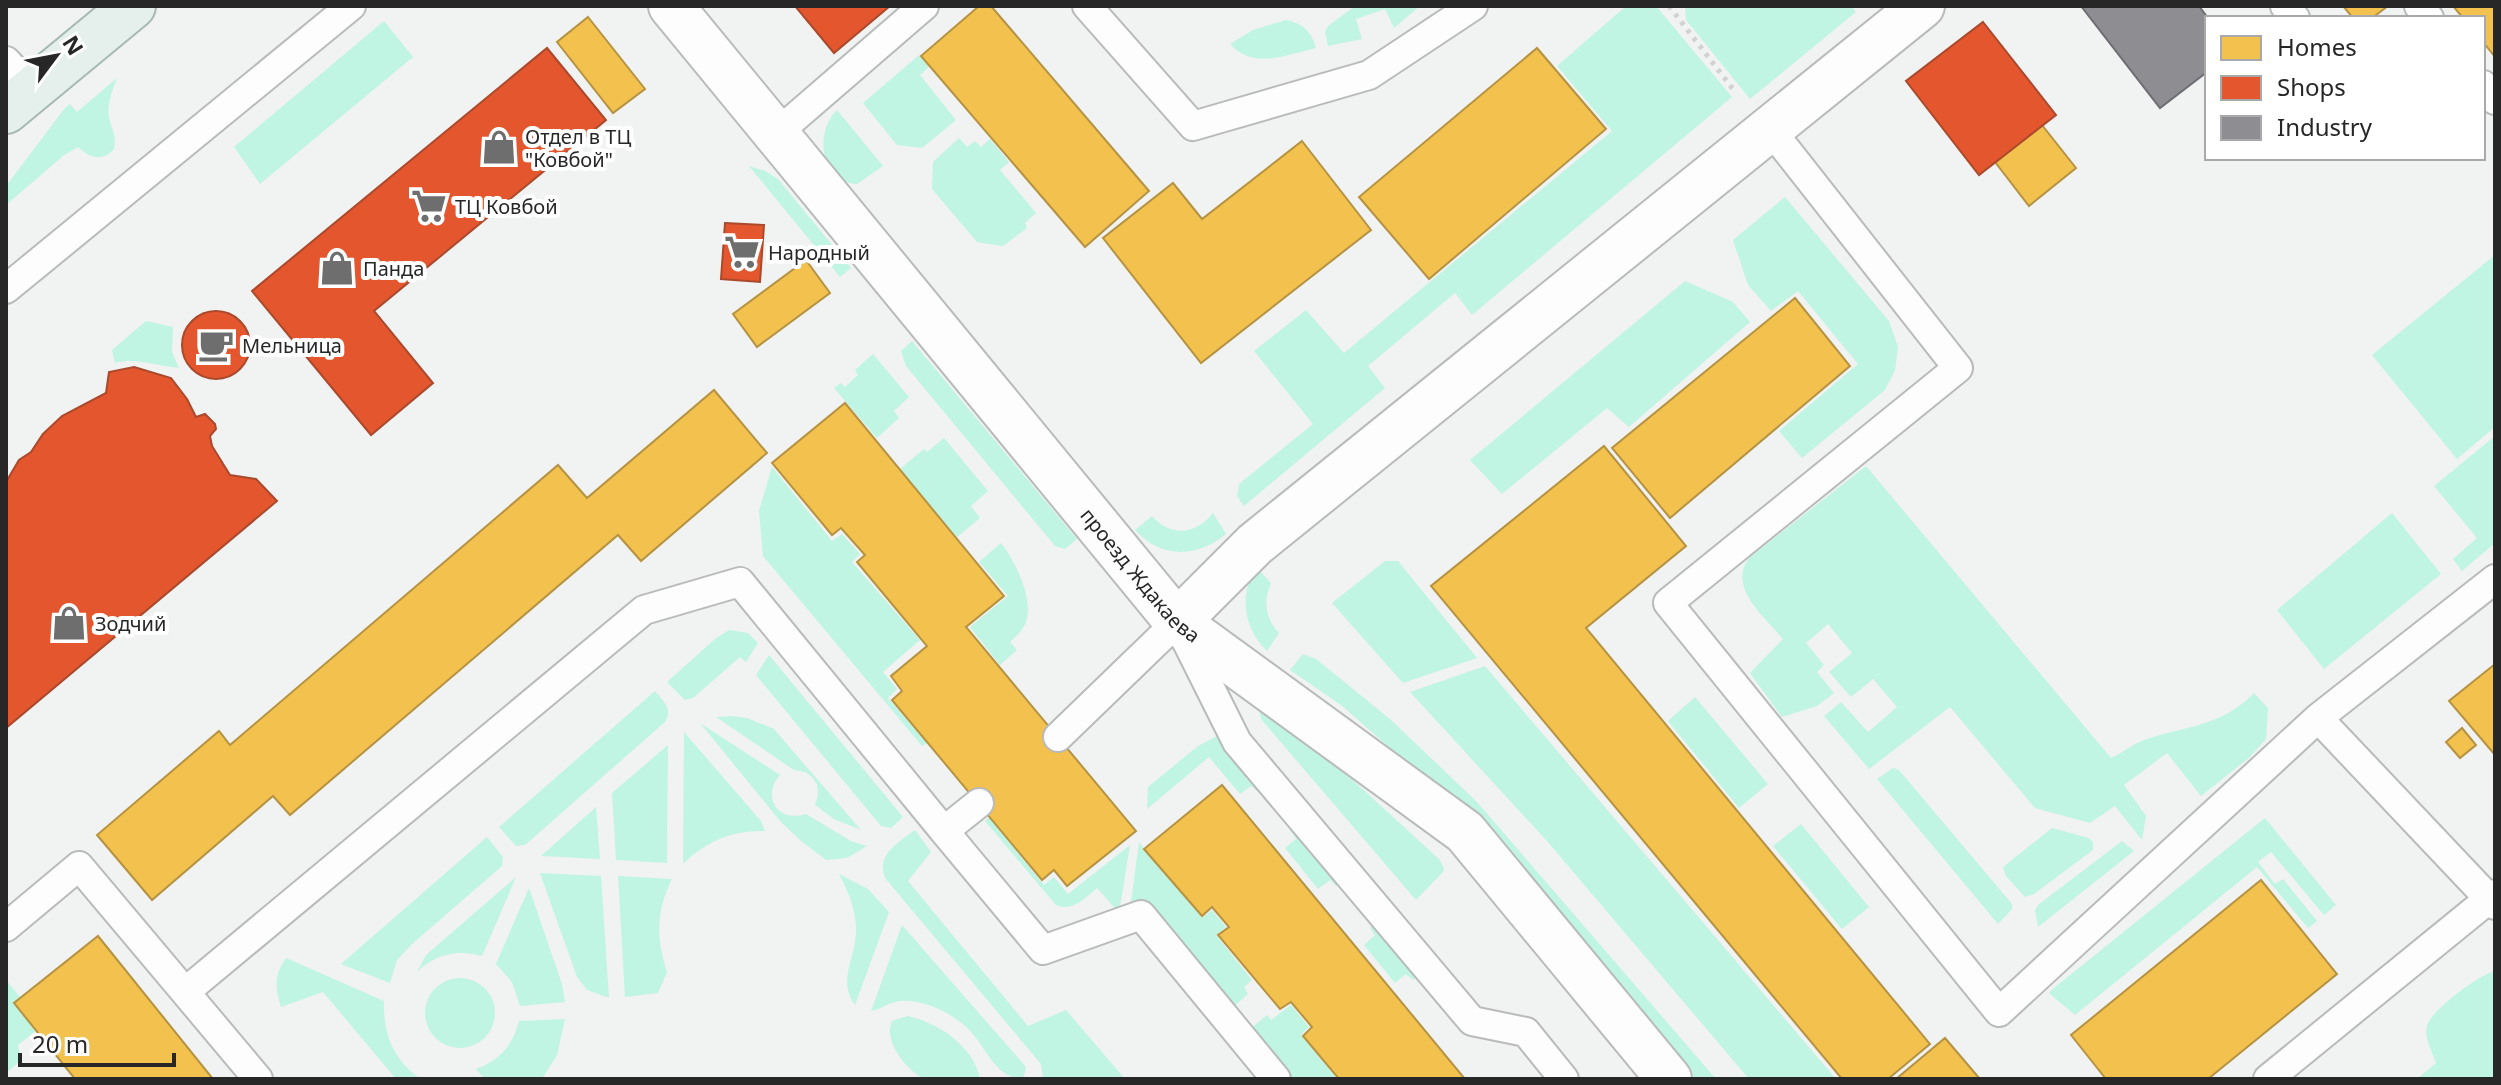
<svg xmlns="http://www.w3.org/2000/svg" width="2501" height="1085" viewBox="0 0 2501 1085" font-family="'Noto Sans',sans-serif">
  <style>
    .green { fill: #c0f4e3 }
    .homes { fill: #f2c14e; stroke: #b59342; stroke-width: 2 }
    .shops { fill: #e4572e; stroke: #ab492c; stroke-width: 2 }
    .industry { fill: #8d8d92; stroke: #6e6e72; stroke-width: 2 }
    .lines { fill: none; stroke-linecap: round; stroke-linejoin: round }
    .lane-casing { stroke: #b9baba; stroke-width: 32 }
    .street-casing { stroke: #b9baba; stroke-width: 48 }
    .primary-casing { stroke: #a6b9b3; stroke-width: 48 }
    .path { stroke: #d2d2d2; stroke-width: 5; stroke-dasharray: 4 6; stroke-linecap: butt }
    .lane { stroke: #fdfdfd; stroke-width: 28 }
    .street { stroke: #fdfdfd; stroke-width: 44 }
    .primary { stroke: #e5f0ed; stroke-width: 44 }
    .labels { text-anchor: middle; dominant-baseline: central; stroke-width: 8; stroke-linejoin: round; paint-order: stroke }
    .poi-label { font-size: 20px; fill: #262726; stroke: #fff; text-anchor: start }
    .street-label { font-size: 20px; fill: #262726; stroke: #fff }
  </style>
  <rect width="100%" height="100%" fill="#f1f2f2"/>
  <path class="green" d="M1355,6H1420L1394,28L1385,9L1356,19L1362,39L1328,46L1325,32L1328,26Z
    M1626,6H1656L1732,97L1472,315L1455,293L1368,366L1385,388L1244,506L1237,496L1239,484L1313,424L1254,351L1306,310L1344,353L1612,131L1557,66Z
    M1685,6H1851L1856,12L1750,99L1686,20Z
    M1286,20C1303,23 1312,32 1316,48C1285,55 1254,70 1230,44L1253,30Z
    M384,21L413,57L260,184L234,147Z
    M919,55L929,67L920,75L956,120L922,148L897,145L863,103Z
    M117,78C112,91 107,103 109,117C111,129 117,135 114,149C101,163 89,157 78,147L63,156L6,205V186L65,108L70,104L77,112Z
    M837,110L883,166L857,184C820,182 814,132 837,110Z
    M959,138L967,147L975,141L981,147L990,139L1009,162L1000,170L1036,213L1025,223L1027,228L1003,246L977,242L932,189L933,162Z
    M749,166L765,171L778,179L851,268L840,277Z
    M1785,197L1889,321L1898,347L1895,370L1885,390L1802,458L1779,431L1858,364L1798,291L1771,311L1748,285L1733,240Z
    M2495,255V427L2457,459L2372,355Z
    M1685,281L1733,302L1750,322L1629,427L1607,408L1502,494L1470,460Z
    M146,321L173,327L172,352L179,368C158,366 135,357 115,363L112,350Z
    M912,341L1077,539L1065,549L1055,546L906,366L901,351Z
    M873,354L909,397L894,411L899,418L877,438L834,388L841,383L845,387L858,375L855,370Z
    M2495,436V543L2462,571L2453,559L2477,538L2434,486Z
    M944,438L988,491L971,506L980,518L957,537L900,469L924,449L927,452Z
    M1866,466L2111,758C2122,753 2133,744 2144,740C2187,725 2219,728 2254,693L2268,708L2266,739L2250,757L2201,796L2167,753L2124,785L2146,816L2142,840L2115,806L2090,823L2035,808L1950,707L1869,769L1824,716L1841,702L1868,732L1897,707L1873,679L1851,697L1829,672L1852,653L1828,624L1806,643L1824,665L1817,672L1834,693L1817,706L1782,717L1750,673L1783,639C1765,617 1727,588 1749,558Z
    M772,467L832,541L842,534L860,554L852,562L920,640L883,672L897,689L888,698L927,743L922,746L763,556L759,511Z
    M1213,513L1226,534C1197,558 1161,559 1135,530L1152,516C1170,537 1196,535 1213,513Z
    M2392,513L2441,574L2324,669L2277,610Z
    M1001,543C1015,560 1038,606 1023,628C1020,633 1014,638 1010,642L1017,650L1000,665L970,627L1008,596L979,562Z
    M1385,561H1398L1477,658L1403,683L1332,603Z
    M1256,567L1271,583C1263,601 1265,618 1279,633L1267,651C1243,627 1239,596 1256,567Z
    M729,630L748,633L758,643L746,662L740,657L693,698L685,700L667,682L715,639Z
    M1303,654L1316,659L1390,719L1477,802L1716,1079H1689L1415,770L1341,705L1290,670Z
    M769,655L903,817L891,828L881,826L756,675Z
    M1485,666L1836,1079H1749L1547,841L1410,692Z
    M655,691C664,702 673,709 665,722L525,845L516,846L499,827Z
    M1695,697L1768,784L1739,808L1668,721Z
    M1259,709L1334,763L1439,859L1444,868L1443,872L1416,900L1261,719Z
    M731,716L747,718L774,729L861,830L834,819L815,805L818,795L817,784L812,777L805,772L794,770L716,717Z
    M700,723L780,775C761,797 778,823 806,814L851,841L867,846L847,858L826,860L800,840L781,822Z
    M684,732L761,821L765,831C733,830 706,841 683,864Z
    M1219,735L1279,773L1257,791L1251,786L1240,794L1209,757L1147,809L1148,787L1198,746Z
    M668,745L667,863L616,860L612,793Z
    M1893,768L1899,770L2012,904V909L1998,924L1877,779Z
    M596,807L600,859L541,856Z
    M1313,814L1357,869L1336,886L1330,880L1318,889L1285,848L1296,839L1290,830Z
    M989,817L1044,885L1054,877L1068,894L1130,845L1119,913L1097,888C1085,898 1073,912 1056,905L985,821Z
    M2265,818L2336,905L2324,915L2271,852L2258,862L2275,884L2283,879L2317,921L2308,928L2257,867L2075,1015L2050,994L2049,992Z
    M1801,824L1869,907L1842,929L1773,846Z
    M2052,828L2089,838L2093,842V850L2034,894L2025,897L2006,876L2003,867Z
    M915,830L931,852L908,881L1028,1026L1066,1010L1125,1079H1043L1041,1064L885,878C876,854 898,843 915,830Z
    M487,837L503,857L502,866L411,945L397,960L390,983L341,964Z
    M2122,841L2134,851L2038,927L2035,910L2038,905Z
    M1139,842L1202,918L1212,910L1226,927L1216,935L1252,980L1244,987L1248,994L1222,1017H1205L1128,924Z
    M540,873L601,876L609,998L587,990L577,977Z
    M839,874L868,889L889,912L855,1005C838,982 854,959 856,934C857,912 849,893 839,874Z
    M618,876L672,879C656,911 656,939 667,972L658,993L625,997Z
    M516,877L482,956C457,949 435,954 417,972L426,955Z
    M529,888L562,984L565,1002L520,1006L512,982L496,964Z
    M1392,909L1436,962L1413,980L1406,974L1395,983L1364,945L1375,935L1370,928Z
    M902,925L1026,1067L1024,1076L1020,1079C997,1075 989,1055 976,1038C961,1017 927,999 900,1001C889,1002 882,1009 871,1011Z
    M286,958L384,1001C383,1034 393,1060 421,1079H396L323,992L281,1007C275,988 274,975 286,958Z
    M2495,971V1079H2417L2436,1063C2432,1051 2424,1039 2427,1026C2430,1011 2480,974 2495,971Z
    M425 1013a35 35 0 1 1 70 0a35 35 0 1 1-70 0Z
    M6,980L43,1025L18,1045L21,1060L6,1073Z
    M1291,1005L1309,1027L1301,1035L1337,1079H1257L1236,1053L1237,1040L1267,1015L1271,1020Z
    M908,1016C938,1023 974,1046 980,1079C967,1079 933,1083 923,1078C905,1069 883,1040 892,1021Z
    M565,1019L557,1055L542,1079H485L476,1069C500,1060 513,1045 519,1021Z"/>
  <path class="homes" d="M979,6H991L1149,191L1085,247L921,56Z
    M2343,6H2388L2372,18H2353Z
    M2453,6H2495V57L2483,42V18H2463Z
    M588,17L645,89L613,113L557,42Z
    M1537,48L1606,129L1429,279L1359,197Z
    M2042,125L2076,168L2029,206L1995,162Z
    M1302,141L1371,230L1201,363L1103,238L1173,183L1202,219Z
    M806,260L830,293L757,347L733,314Z
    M1795,298L1850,366L1670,518L1612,448Z
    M714,390L767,453L641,561L618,535L290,815L273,796L152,900L97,835L219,731L230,745L558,465L587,498Z
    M845,403L1004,596L966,627L1136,831L1067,886L1054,870L1042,880L892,700L902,691L891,676L927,646L857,562L865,555L841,528L832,535L772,463Z
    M1604,446L1686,546L1586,628L1930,1044L1888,1079H1842L1431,586Z
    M2495,664V755L2449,701Z
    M2462,728L2476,745L2460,758L2446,742Z
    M1222,785L1465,1079H1339L1303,1036L1312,1027L1291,1002L1280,1009L1218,935L1229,927L1212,907L1202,916L1144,849Z
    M2261,880L2337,974L2208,1079H2106L2071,1035Z
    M98,936L213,1079H75L14,1003Z
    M1945,1038L1980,1079H1896Z"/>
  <path class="shops" d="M795,6H890L834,53Z
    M1983,22L2056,115L1979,175L1906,81Z
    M547,48L606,120L374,311L433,383L371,435L252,291Z
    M725,223L764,225L760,282L721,279Z
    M182 345a34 34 0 1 1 68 0a34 34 0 1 1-68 0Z
    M134,367L171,378L187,399L196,417L205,414L215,424L216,429L210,436L212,446L230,475L256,479L277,501L6,728V482L19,460L31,452L43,434L62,416L106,393L109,372Z"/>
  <path class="industry" d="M2081,6H2199L2208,18L2207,72L2160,108Z"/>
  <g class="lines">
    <g class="lane-casing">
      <path id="lane" d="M1087,6L1193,126L1369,75L1473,6
        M2285,6L2295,18
        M2419,6L2429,18
        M6,61L32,89
        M2483,85L2495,100
        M1770,129L1958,368L1668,603L1999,1012L2318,718L2495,905
        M777,133L924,6
        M6,289L351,6
        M2318,718L2495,579
        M1058,737L1177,622L1237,742L1472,1021L1526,1032L1564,1079
        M944,831L1043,950L1141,915L1276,1079
        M6,927L79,866L185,992L644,610L740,582L944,831L979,803
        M185,992L258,1079
        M2268,1079L2495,894"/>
    </g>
    <g class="street-casing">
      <g id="street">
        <path id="s1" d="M671,6L1177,622L1465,832L1669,1079"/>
        <path d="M1177,622L1255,544L1922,6"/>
      </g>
    </g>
    <g class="primary-casing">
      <path id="primary" d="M6,111L133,6"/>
    </g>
    <path class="path" d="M1669,6L1736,93"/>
    <use href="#lane" class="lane"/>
    <use href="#street" class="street"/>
    <use href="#primary" class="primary"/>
  </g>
  <defs>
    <g id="shop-bare" transform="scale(2.76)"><path d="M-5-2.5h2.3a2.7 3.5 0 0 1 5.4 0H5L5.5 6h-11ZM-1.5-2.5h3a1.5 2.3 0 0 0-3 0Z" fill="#6d6e6d" stroke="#fff" stroke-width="2.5" paint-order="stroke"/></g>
    <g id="supermarket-bare" transform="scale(2.76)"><path d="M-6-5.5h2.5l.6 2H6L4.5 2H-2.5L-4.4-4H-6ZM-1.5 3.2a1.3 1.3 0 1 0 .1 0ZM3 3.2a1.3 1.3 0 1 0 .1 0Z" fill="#6d6e6d" stroke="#fff" stroke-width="2.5" paint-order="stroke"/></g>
    <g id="cafe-bare" transform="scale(2.76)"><path d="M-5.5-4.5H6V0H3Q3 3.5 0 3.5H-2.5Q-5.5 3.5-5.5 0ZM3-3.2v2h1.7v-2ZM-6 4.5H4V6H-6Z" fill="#6d6e6d" stroke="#fff" stroke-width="2.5" paint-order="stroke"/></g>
  </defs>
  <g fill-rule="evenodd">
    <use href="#shop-bare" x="499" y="147"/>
    <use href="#supermarket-bare" x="429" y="206"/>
    <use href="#supermarket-bare" x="742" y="252"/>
    <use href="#shop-bare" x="337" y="268"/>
    <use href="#cafe-bare" x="216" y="345"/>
    <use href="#shop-bare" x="69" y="623"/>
  </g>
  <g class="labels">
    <g class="poi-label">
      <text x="525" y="136">Отдел в ТЦ<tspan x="525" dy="23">"Ковбой"</tspan></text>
      <text x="455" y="206">ТЦ Ковбой</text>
      <text x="768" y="252">Народный</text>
      <text x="363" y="268">Панда</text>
      <text x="242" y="345">Мельница</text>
      <text x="95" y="623">Зодчий</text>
    </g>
    <g class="street-label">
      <text stroke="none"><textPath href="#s1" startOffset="738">проезд Ждакаева</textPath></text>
    </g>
  </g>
  <rect width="2501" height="1085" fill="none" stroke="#262726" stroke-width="16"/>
  <rect x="2205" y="16" width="280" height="144" fill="#ffffff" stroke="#a8a9a8" stroke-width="2"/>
  <rect x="2221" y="36" width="40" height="24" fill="#f2c14e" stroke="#a8a9a8" stroke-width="2"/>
  <text x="2277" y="56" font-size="24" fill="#262726">Homes</text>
  <rect x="2221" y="76" width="40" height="24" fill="#e4572e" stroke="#a8a9a8" stroke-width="2"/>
  <text x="2277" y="96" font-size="24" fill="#262726">Shops</text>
  <rect x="2221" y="116" width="40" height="24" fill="#8d8d92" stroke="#a8a9a8" stroke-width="2"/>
  <text x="2277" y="136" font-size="24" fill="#262726">Industry</text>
  <g transform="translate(56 56) rotate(58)" stroke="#ffffff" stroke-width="6" paint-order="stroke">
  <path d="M0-6L14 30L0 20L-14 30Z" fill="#262726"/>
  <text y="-12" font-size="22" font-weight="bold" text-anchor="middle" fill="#262726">N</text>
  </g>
  <path d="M20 1053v12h154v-12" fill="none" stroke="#262726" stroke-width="4"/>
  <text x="32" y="1053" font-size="24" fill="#262726" stroke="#ffffff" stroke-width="6" paint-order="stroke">20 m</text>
</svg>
